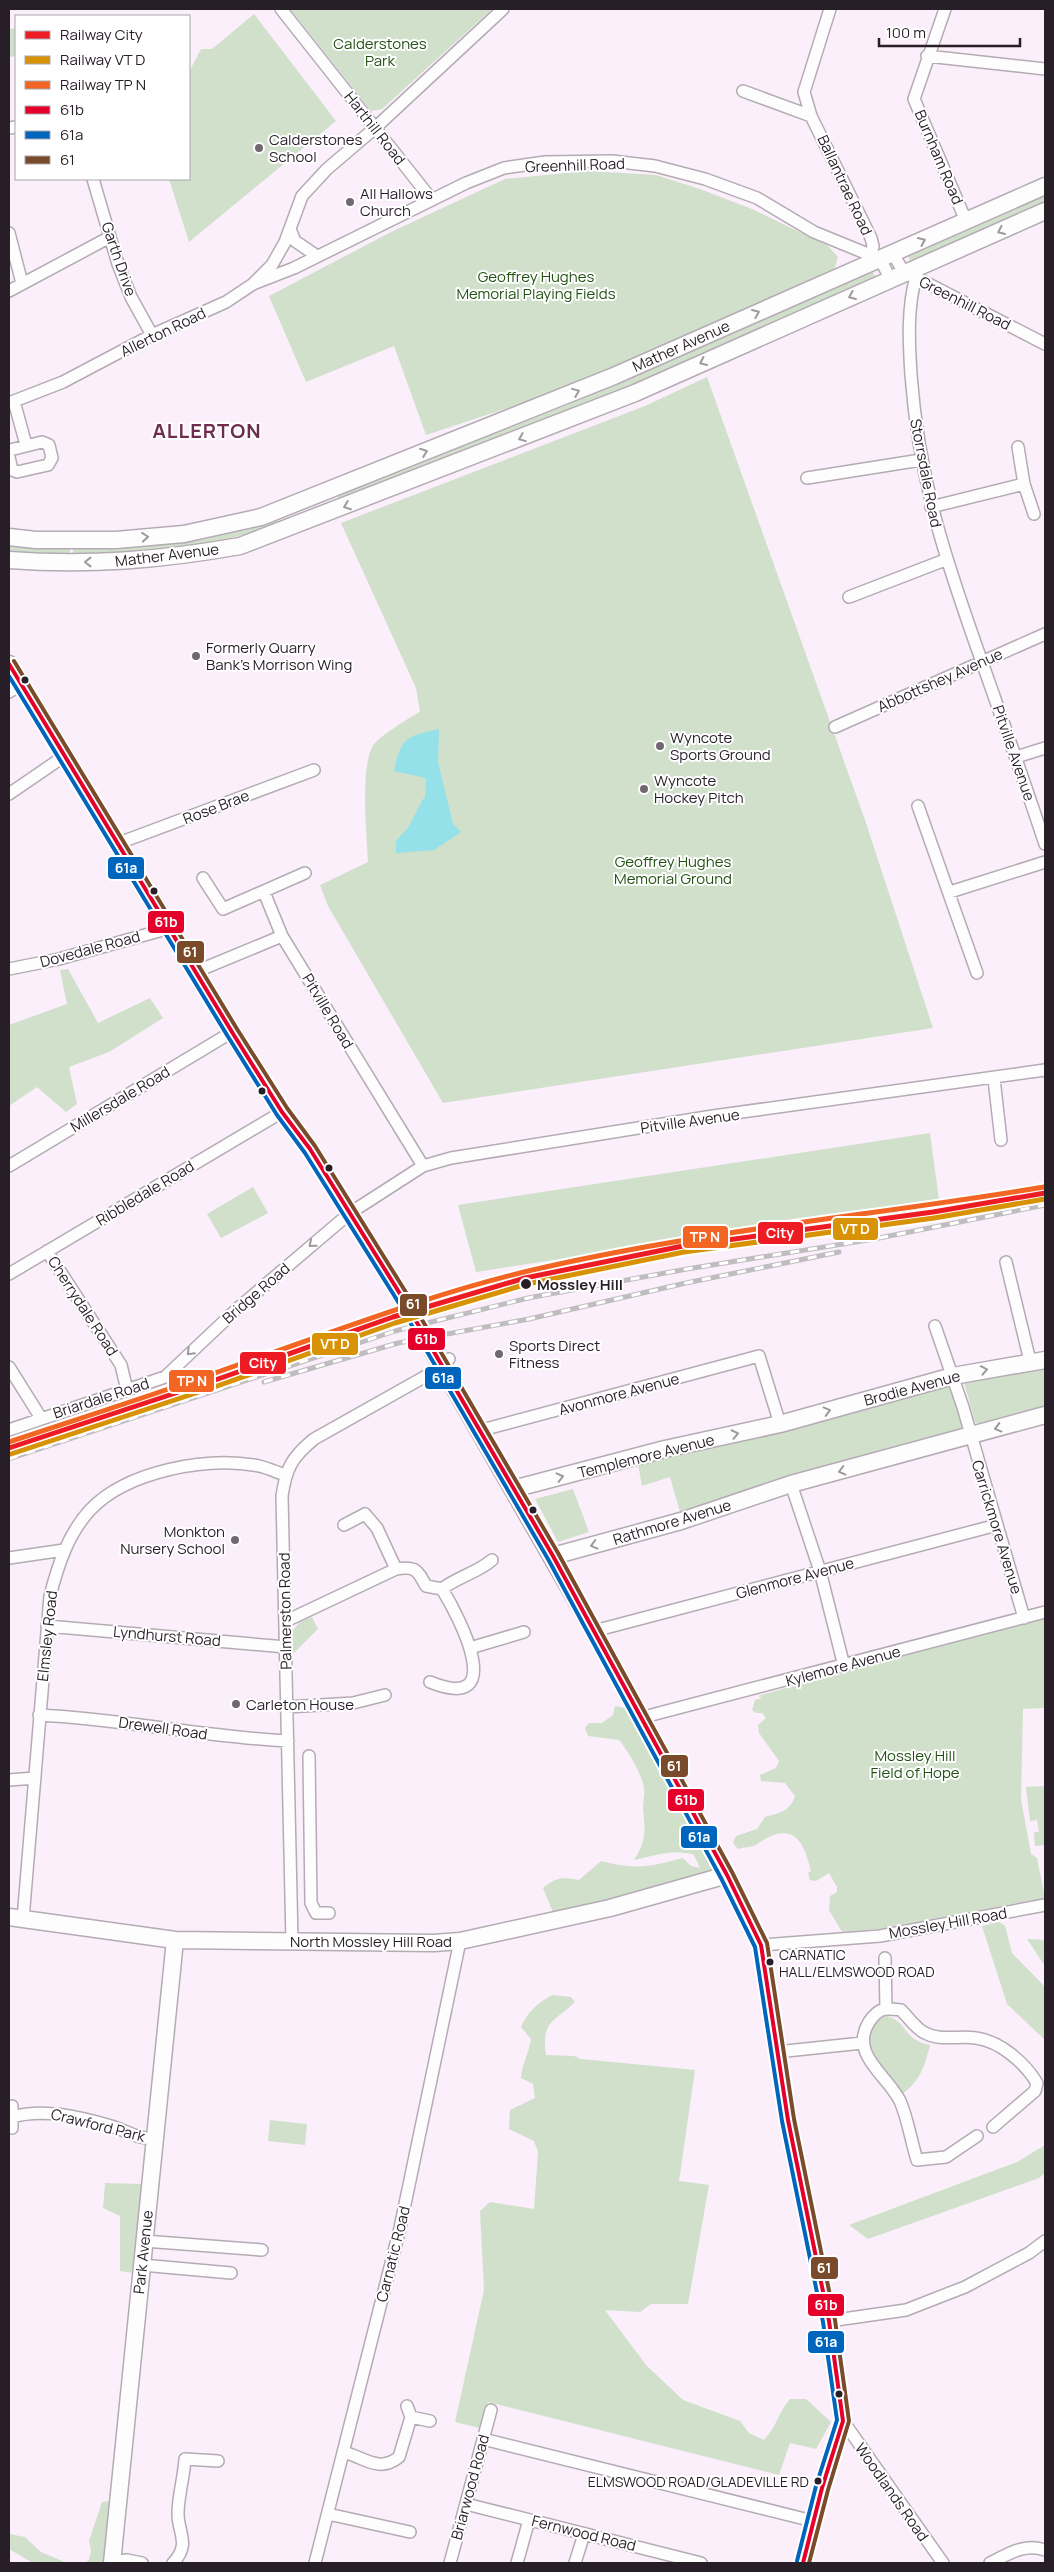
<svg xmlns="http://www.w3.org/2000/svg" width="1054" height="2572" viewBox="0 0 1054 2572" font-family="Manrope,sans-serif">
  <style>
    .green { fill: #d0e0cb }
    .water { fill: #95e1ea }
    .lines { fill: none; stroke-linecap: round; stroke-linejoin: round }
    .street-casing { stroke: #b4abb4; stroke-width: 14 }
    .secondary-casing { stroke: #b4abb4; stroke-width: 19 }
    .street { stroke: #fefdfe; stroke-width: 11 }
    .secondary { stroke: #fefdfe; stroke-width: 16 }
    .rail-casing { stroke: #c0bdc0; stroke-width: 5 }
    .rail { stroke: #fff; stroke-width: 3; stroke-dasharray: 9; stroke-linecap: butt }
    .secondary-bridge-casing { stroke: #b4abb4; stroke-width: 19; stroke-linecap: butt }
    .secondary-bridge { stroke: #fefdfe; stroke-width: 16 }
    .bus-1-casing { stroke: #fff; stroke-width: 8 }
    .bus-2-casing { stroke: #fff; stroke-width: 8 }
    .bus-3-casing { stroke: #fff; stroke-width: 8 }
    .bus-1 { stroke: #e4002b; stroke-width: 4 }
    .bus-2 { stroke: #0065bd; stroke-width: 4 }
    .bus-3 { stroke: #7a4b2a; stroke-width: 4 }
    .rail-1-casing { stroke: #fff; stroke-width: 9 }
    .rail-2-casing { stroke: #fff; stroke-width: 9 }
    .rail-3-casing { stroke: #fff; stroke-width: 9 }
    .rail-1 { stroke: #ed1c24; stroke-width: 5 }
    .rail-2 { stroke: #d89206; stroke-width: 5 }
    .rail-3 { stroke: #f26522; stroke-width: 5 }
    .oneway { stroke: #9d999d }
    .poi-dot { fill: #716771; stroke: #fff; stroke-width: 2 }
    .bus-dot { fill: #271e27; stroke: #fff; stroke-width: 2 }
    .labels { text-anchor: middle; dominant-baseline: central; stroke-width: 4; stroke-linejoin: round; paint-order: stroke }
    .bus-label { font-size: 14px; fill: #271e27; stroke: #fff; text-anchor: start }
    .park-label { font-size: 15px; fill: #215213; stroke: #fff }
    .street-label { font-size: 15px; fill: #271e27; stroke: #fff }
    .poi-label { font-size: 15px; fill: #271e27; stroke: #fff; text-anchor: start }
    .stop-label { font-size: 15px; font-weight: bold; fill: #271e27; stroke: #fff; text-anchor: start }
    .district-label { font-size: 20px; font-weight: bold; letter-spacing: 1px; fill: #6d2d4f; stroke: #fff }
    .line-badge { stroke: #fff; stroke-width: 2 }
    .badge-label { font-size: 14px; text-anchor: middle; font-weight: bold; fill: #fff }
  </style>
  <rect width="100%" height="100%" fill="#faeffa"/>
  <path class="green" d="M290,9H492L382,109L371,111Z
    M254,14L336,121L189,242L169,179H189V72L201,49H212Z
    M16,28V56L9,57V29Z
    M587,171L656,175L700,189L752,209L828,246L838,257L834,270L577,385L426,435L394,346L306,382L269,296L391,232L505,179Z
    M1045,192V205L912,264L907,254Z
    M871,269L877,280L634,389L339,500L337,494L565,406Z
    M707,377L865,820L933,1028L443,1103L328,906L320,885L368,862C367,837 359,761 375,743C382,735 410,717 420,712L416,688L341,523L645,406Z
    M277,520L278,523C212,549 144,553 73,558V545L179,538L202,540Z
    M9,542L70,544V557L9,553Z
    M68,969L98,1023L150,998L163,1018L109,1052L69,1067L77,1104L66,1112L37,1087L9,1106V1025L67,1004L60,970Z
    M930,1133L939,1200L476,1272L458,1205Z
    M253,1187L268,1213L221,1238L207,1214Z
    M1045,1367V1407L978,1424L975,1422L964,1382Z
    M949,1385L963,1425L959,1430L802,1472L680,1512L670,1477L642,1486L638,1464L806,1425Z
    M573,1489L589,1532L558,1542L535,1499Z
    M1045,1615V1708L1023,1709L1021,1799L1031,1854L1037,1858L1045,1898L889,1927L879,1932L877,1929L842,1932L829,1910L830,1896L837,1892V1887L829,1873L816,1881L810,1880L808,1873L811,1871C805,1847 797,1823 767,1838C762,1840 758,1845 753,1846C748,1848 743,1847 738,1849L733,1843L736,1836L757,1829L765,1817C779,1813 790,1812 795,1796L785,1783L761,1781L760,1775L776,1768L779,1761L759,1733L758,1725L766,1718L762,1713H756L752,1710L755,1700L762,1698L758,1696Z
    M312,1617L318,1629L293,1654L292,1631L300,1622Z
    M615,1706L649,1713L715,1868L713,1872L554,1915L543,1888C556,1877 563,1877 579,1880L601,1861C637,1870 648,1867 683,1858L691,1866L700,1868L694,1855C675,1848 654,1856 634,1860C647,1840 645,1829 643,1808C643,1801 645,1794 644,1788C642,1774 628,1751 619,1740L588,1736L585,1728L589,1723H602L613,1715Z
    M1045,1786V1845L1035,1846L1034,1832H1039L1037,1820L1030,1821L1026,1787Z
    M999,1922L1005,1926L1012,1953L1045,1987V2040L1007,2004L982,1926Z
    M1027,1939L1045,1940V1966Z
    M552,1995L571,1997L575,2002C554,2022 541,2021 546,2055L574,2056L581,2059L695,2070L679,2181L709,2185L688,2304H651L640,2312L605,2310L646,2365L683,2400L740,2421L749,2433L764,2440C776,2428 778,2413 790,2399H806L831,2422L816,2449L790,2443L779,2475L488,2402L480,2428L455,2422L484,2290L480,2211L490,2202L534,2209L538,2152L534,2141L509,2129L510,2110L535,2098L533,2084L521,2078C522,2064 529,2053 531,2039L521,2027C528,2011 537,2004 552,1995Z
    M887,2016C908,2022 903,2040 930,2045C924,2068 920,2081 901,2095C888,2075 843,2028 887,2016Z
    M270,2120L307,2124L305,2145L268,2141Z
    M1045,2145V2173L1039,2178L868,2239L849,2225L1017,2162Z
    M105,2183L142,2184L133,2273L120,2271V2216L103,2208Z
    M110,2501L105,2563H84L89,2560L91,2551L89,2541L102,2502Z
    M9,2534L25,2537L41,2552L67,2563H33L9,2549Z"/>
  <path class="water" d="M439,729L438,762L453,824L461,832L434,850L396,853V841L408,828L423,799L425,798L426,778L394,771C401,737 407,736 439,729Z"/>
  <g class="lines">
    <g class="street-casing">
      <path id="street" d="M281,9L432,200
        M830,9L804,92L811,116L871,238L873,246L871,256
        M945,9L914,99L966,221
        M927,56L1045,69
        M743,91L811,116
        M9,128L16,127
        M93,179L118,264L131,297L152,335
        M290,229L295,241L317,256
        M9,233L22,283
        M893,254L905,274L913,276L1045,344
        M916,277C907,307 909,344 911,375C919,483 947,564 983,665C1004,724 1025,784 1045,844
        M253,284L294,268L466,183L504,168L545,162L612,161L655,166L705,179L757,198L814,232L880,259L891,280
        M9,291L110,237
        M14,401L26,445
        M9,403L63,382L152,335L226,302L253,284L272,265L285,242L302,196L327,169L375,128L503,9
        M1018,447L1024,484L1034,514
        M9,454L10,450L42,442L49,445L52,458L48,465L17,472L12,470L9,457
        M807,478L921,460
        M931,507L1024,484
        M849,597L945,560
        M9,692L21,685
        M835,727L1045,634
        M1016,757L1045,748
        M9,794L66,755
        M918,806L977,973
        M119,843L314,770
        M203,878L223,909L305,873
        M264,892L282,936
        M950,892L1045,862
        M9,969L59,959L170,928
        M195,972L282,936L423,1166
        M994,1079L1001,1140
        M9,1166L232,1032
        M47,1251L121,1365L127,1390
        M1006,1262L1030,1361
        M9,1274L282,1112
        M935,1326L963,1407L1024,1618
        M9,1367L41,1418
        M9,1430L165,1377L237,1309L350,1213L423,1166L451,1158L713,1116L1045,1070
        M478,1431L759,1356L780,1424
        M791,1484L820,1571L844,1666
        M344,1525L365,1514L377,1528L396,1569
        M9,1558L64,1550
        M442,1589C457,1577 477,1573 492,1560
        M286,1621L396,1569C415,1566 417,1569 426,1586L442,1589C460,1618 509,1714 430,1682
        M47,1626L286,1647
        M594,1631L997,1525
        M470,1648L524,1632
        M287,1707L353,1703L385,1695
        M39,1715C123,1719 204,1737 288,1741
        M640,1718L1045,1612
        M309,1756L311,1903L316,1913H329
        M9,1780L35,1778
        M23,1919L50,1596C58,1565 68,1534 90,1510C127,1471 207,1456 259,1466C268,1468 276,1472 285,1475
        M292,1941L282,1496C286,1468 292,1457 314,1439L442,1367L449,1359
        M761,1945L880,1936L1045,1905
        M885,1958L886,2009
        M777,2052L862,2043
        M12,2106V2128
        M12,2117C44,2108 80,2117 111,2126C130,2132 132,2137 154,2139
        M977,2136L946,2157L917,2160C911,2141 908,2119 900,2101C887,2075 849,2054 869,2022C879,2007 885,2008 901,2010C908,2017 915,2027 923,2032C940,2042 958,2035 976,2038C1000,2041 1025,2063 1037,2083L1035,2091L993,2127
        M144,2241L262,2250
        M142,2265L231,2273
        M829,2321L906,2310L965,2287L1029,2253L1045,2241
        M407,2406L411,2417L430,2421
        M843,2421L943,2563
        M483,2439L813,2521
        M344,2452C365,2458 379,2473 399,2457L411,2417
        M466,2504L701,2563
        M328,2514L410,2532
        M112,2562L127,2560L142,2563
        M173,2563C191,2544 178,2533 178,2514C178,2496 184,2477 185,2459L218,2461
        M315,2563L400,2228L460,1941
        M450,2563L491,2410
        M517,2563L529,2520
        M575,2563L584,2534
        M990,2563C1008,2554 1025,2543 1045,2550"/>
    </g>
    <g class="secondary-casing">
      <path id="secondary" d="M9,537L36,540H116L184,534L261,517L614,376L1045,186
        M9,560C89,566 161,560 240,546L635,393L1045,211
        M9,664L232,1032L282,1112L310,1149L402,1297
        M433,1351L594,1631L727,1875L761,1945L788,2120L829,2321L843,2421L822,2488L803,2563
        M513,1489L665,1449L780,1424L953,1376L1045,1360
        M553,1556L681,1521L791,1484L1045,1415
        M9,1917L175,1940L434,1943L460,1941L610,1908L727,1875
        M112,2563L175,1940"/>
    </g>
    <use href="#street" class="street"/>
    <use href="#secondary" class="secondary"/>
    <g class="rail-casing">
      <path id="rail" d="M264,1382L398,1343L529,1319L686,1283L839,1252
        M9,1459L395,1331L528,1298L687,1269L874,1239L1045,1205"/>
    </g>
    <use href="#rail" class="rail"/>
    <g class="secondary-bridge-casing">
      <path id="secondary-bridge" d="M402,1297L433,1351"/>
    </g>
    <use href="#secondary-bridge" class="secondary-bridge"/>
    <g class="bus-1-casing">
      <path id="bus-1" d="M9,664L232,1032L282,1112L310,1149L402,1297L553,1556L727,1875L761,1945L788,2120L829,2321L843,2421L822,2488L803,2563"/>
    </g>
    <g class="bus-2-casing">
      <path id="bus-2" d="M9,676L227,1035L277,1115L305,1153L397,1300L548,1559L721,1878L755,1947L782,2121L823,2322L837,2420L816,2486L797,2561"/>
    </g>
    <g class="bus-3-casing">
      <path id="bus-3" d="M14,661L237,1029L287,1108L315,1146L407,1294L558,1553L732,1872L767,1943L794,2119L835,2320L849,2421L828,2490L809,2563"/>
    </g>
    <use href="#bus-1" class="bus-1"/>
    <use href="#bus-2" class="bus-2"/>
    <use href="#bus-3" class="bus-3"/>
    <g class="rail-1-casing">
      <path id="rail-1" d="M9,1448L218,1379L393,1317L525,1278L683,1246L933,1212L1045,1193"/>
    </g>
    <g class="rail-2-casing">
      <path id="rail-2" d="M11,1454L220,1385L395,1323L527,1284L684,1252L934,1218L1045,1199"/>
    </g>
    <g class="rail-3-casing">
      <path id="rail-3" d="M9,1442C87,1416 166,1391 243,1363C336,1331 429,1295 524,1272C695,1231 871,1216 1044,1187"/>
    </g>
    <use href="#rail-1" class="rail-1"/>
    <use href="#rail-2" class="rail-2"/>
    <use href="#rail-3" class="rail-3"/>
  </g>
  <defs><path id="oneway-chevron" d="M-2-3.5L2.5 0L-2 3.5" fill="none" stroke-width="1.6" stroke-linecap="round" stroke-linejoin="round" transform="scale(1.25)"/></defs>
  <g class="oneway">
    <use href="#oneway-chevron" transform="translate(1001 231) rotate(156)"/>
    <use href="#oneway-chevron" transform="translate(922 241) rotate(-24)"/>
    <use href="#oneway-chevron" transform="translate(852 296) rotate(157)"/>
    <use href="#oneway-chevron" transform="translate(756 313) rotate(-23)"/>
    <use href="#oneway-chevron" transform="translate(703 362) rotate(156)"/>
    <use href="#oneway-chevron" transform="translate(576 392) rotate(-22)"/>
    <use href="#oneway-chevron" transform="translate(522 438) rotate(158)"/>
    <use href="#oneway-chevron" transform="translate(424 452) rotate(-21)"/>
    <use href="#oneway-chevron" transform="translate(347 506) rotate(159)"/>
    <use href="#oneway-chevron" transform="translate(145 537) rotate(-5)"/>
    <use href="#oneway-chevron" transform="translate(88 562) rotate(180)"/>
    <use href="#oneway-chevron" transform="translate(312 1244) rotate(140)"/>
    <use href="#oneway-chevron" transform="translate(190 1352) rotate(135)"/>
    <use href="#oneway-chevron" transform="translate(984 1370) rotate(-11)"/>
    <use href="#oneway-chevron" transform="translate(827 1411) rotate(-15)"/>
    <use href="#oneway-chevron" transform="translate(998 1428) rotate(165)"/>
    <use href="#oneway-chevron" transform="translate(735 1434) rotate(-12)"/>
    <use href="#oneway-chevron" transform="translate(842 1471) rotate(166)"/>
    <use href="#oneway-chevron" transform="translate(560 1477) rotate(-14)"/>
    <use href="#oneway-chevron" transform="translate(594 1545) rotate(165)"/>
  </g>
  <g class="poi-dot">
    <circle cx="259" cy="148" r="5"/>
    <circle cx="350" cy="202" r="5"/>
    <circle cx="196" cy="656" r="5"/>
    <circle cx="660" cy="746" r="5"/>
    <circle cx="644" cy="789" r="5"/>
    <circle cx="499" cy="1354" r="5"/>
    <circle cx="235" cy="1540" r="5"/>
    <circle cx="236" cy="1704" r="5"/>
  </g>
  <g class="bus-dot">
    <circle cx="25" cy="680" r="4.5"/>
    <circle cx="154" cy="891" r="4.5"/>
    <circle cx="262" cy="1091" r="4.5"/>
    <circle cx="329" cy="1168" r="4.5"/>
    <circle cx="526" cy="1284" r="6"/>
    <circle cx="533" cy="1510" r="4.5"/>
    <circle cx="770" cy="1962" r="4.5"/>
    <circle cx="839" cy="2394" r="4.5"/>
    <circle cx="818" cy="2481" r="4.5"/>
  </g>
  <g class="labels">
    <g class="bus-label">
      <text x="779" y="1954">CARNATIC<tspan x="779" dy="17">HALL/ELMSWOOD ROAD</tspan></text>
      <text x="809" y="2481" text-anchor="end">ELMSWOOD ROAD/GLADEVILLE RD</text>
    </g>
    <g class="park-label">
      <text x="380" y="43">Calderstones<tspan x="380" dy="17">Park</tspan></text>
      <text x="536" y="276">Geoffrey Hughes<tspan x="536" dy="17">Memorial Playing Fields</tspan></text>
      <text x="673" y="861">Geoffrey Hughes<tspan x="673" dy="17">Memorial Ground</tspan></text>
      <text x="915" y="1755">Mossley Hill<tspan x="915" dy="17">Field of Hope</tspan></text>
    </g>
    <g class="street-label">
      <text transform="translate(375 128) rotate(52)">Harthill Road</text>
      <text transform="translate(939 157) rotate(67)">Burnham Road</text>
      <text transform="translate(575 165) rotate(-2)">Greenhill Road</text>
      <text transform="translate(845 185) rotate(65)">Ballantrae Road</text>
      <text transform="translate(119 259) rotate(71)">Garth Drive</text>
      <text transform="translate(965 303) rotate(27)">Greenhill Road</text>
      <text transform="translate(163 332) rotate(-26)">Allerton Road</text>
      <text transform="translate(681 346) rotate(-24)">Mather Avenue</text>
      <text transform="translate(926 473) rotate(79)">Storrsdale Road</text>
      <text transform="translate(167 555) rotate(-7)">Mather Avenue</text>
      <text transform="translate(940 680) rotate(-24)">Abbottshey Avenue</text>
      <text transform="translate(1014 753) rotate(71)">Pitville Avenue</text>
      <text transform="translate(216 807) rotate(-21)">Rose Brae</text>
      <text transform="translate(90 949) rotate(-15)">Dovedale Road</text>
      <text transform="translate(328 1011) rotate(59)">Pitville Road</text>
      <text transform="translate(120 1099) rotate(-31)">Millersdale Road</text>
      <text transform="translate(690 1121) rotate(-8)">Pitville Avenue</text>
      <text transform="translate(145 1193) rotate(-31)">Ribbledale Road</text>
      <text transform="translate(256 1293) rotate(-41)">Bridge Road</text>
      <text transform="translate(83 1306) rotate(57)">Cherrydale Road</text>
      <text transform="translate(912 1388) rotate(-15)">Brodie Avenue</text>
      <text transform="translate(619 1394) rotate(-15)">Avonmore Avenue</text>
      <text transform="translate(101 1398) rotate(-18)">Briardale Road</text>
      <text transform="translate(646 1456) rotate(-14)">Templemore Avenue</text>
      <text transform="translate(672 1522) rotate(-17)">Rathmore Avenue</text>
      <text transform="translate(997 1527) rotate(73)">Carrickmore Avenue</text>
      <text transform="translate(795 1578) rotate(-15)">Glenmore Avenue</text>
      <text transform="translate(285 1611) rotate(-91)">Palmerston Road</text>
      <text transform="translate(47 1636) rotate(-84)">Elmsley Road</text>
      <text transform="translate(167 1636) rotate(5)">Lyndhurst Road</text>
      <text transform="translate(843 1666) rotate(-15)">Kylemore Avenue</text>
      <text transform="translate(163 1728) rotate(8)">Drewell Road</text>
      <text transform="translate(948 1923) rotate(-10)">Mossley Hill Road</text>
      <text x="371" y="1941">North Mossley Hill Road</text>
      <text transform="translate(98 2125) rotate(14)">Crawford Park</text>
      <text transform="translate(143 2252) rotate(-84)">Park Avenue</text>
      <text transform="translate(393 2254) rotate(-76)">Carnatic Road</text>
      <text transform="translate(470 2487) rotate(-75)">Briarwood Road</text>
      <text transform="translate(892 2492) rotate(55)">Woodlands Road</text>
      <text transform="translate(584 2533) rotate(14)">Fernwood Road</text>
    </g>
    <g class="poi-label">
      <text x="269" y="139">Calderstones<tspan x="269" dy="17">School</tspan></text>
      <text x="360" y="193">All Hallows<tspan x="360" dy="17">Church</tspan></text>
      <text x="206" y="647">Formerly Quarry<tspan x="206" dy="17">Bank's Morrison Wing</tspan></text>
      <text x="670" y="737">Wyncote<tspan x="670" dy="17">Sports Ground</tspan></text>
      <text x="654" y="780">Wyncote<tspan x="654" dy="17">Hockey Pitch</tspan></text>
      <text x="509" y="1345">Sports Direct<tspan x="509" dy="17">Fitness</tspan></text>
      <text x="225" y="1531" text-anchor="end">Monkton<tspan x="225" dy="17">Nursery School</tspan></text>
      <text x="246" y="1704">Carleton House</text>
    </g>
    <g class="stop-label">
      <text x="537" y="1284">Mossley Hill</text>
    </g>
    <g class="district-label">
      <text x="207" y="430">ALLERTON</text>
    </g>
  </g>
  <g class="line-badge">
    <rect x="107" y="856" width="38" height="24" rx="5" fill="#0065bd"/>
    <rect x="147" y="910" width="38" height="24" rx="5" fill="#e4002b"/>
    <rect x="176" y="940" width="29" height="24" rx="5" fill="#7a4b2a"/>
    <rect x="832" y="1217" width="47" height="24" rx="5" fill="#d89206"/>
    <rect x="757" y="1221" width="47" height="24" rx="5" fill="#ed1c24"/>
    <rect x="682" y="1225" width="47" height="24" rx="5" fill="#f26522"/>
    <rect x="399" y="1293" width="29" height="24" rx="5" fill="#7a4b2a"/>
    <rect x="407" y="1327" width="39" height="24" rx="5" fill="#e4002b"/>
    <rect x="311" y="1332" width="48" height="24" rx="5" fill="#d89206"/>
    <rect x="239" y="1351" width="48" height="24" rx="5" fill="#ed1c24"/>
    <rect x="424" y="1366" width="38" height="24" rx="5" fill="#0065bd"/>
    <rect x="168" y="1369" width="47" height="24" rx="5" fill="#f26522"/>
    <rect x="660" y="1754" width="29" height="24" rx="5" fill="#7a4b2a"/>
    <rect x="667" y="1788" width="38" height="24" rx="5" fill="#e4002b"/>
    <rect x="680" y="1825" width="38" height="24" rx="5" fill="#0065bd"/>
    <rect x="810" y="2256" width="29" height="24" rx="5" fill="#7a4b2a"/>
    <rect x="807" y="2293" width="38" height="24" rx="5" fill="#e4002b"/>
    <rect x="807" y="2330" width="38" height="24" rx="5" fill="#0065bd"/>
  </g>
  <g class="badge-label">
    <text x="126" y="873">61a</text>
    <text x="166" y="927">61b</text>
    <text x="190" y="957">61</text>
    <text x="855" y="1234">VT D</text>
    <text x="780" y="1238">City</text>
    <text x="705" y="1242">TP N</text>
    <text x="413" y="1309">61</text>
    <text x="426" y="1344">61b</text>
    <text x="335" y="1349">VT D</text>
    <text x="263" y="1368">City</text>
    <text x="443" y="1383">61a</text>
    <text x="192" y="1386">TP N</text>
    <text x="674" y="1771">61</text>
    <text x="686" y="1805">61b</text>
    <text x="699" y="1842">61a</text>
    <text x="824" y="2273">61</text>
    <text x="826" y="2310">61b</text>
    <text x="826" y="2347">61a</text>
  </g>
  <rect width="1054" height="2572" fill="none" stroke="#271e27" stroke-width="20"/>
  <rect x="15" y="15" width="175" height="165" fill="#ffffff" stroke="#a9a5a9"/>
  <rect x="25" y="31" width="25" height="8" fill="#ed1c24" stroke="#a9a5a9"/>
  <text x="60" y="40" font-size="15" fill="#271e27">Railway City</text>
  <rect x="25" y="56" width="25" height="8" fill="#d89206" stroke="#a9a5a9"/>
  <text x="60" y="65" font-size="15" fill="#271e27">Railway VT D</text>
  <rect x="25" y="81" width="25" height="8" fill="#f26522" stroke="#a9a5a9"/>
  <text x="60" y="90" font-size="15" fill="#271e27">Railway TP N</text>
  <rect x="25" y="106" width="25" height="8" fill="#e4002b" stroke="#a9a5a9"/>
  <text x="60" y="115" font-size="15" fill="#271e27">61b</text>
  <rect x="25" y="131" width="25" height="8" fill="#0065bd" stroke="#a9a5a9"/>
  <text x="60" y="140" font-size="15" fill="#271e27">61a</text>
  <rect x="25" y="156" width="25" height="8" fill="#7a4b2a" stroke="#a9a5a9"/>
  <text x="60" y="165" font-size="15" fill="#271e27">61</text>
  <path d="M879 38v8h141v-8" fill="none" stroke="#271e27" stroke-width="2.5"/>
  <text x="886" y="38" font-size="15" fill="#271e27" stroke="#ffffff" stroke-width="4" paint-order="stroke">100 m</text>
</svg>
